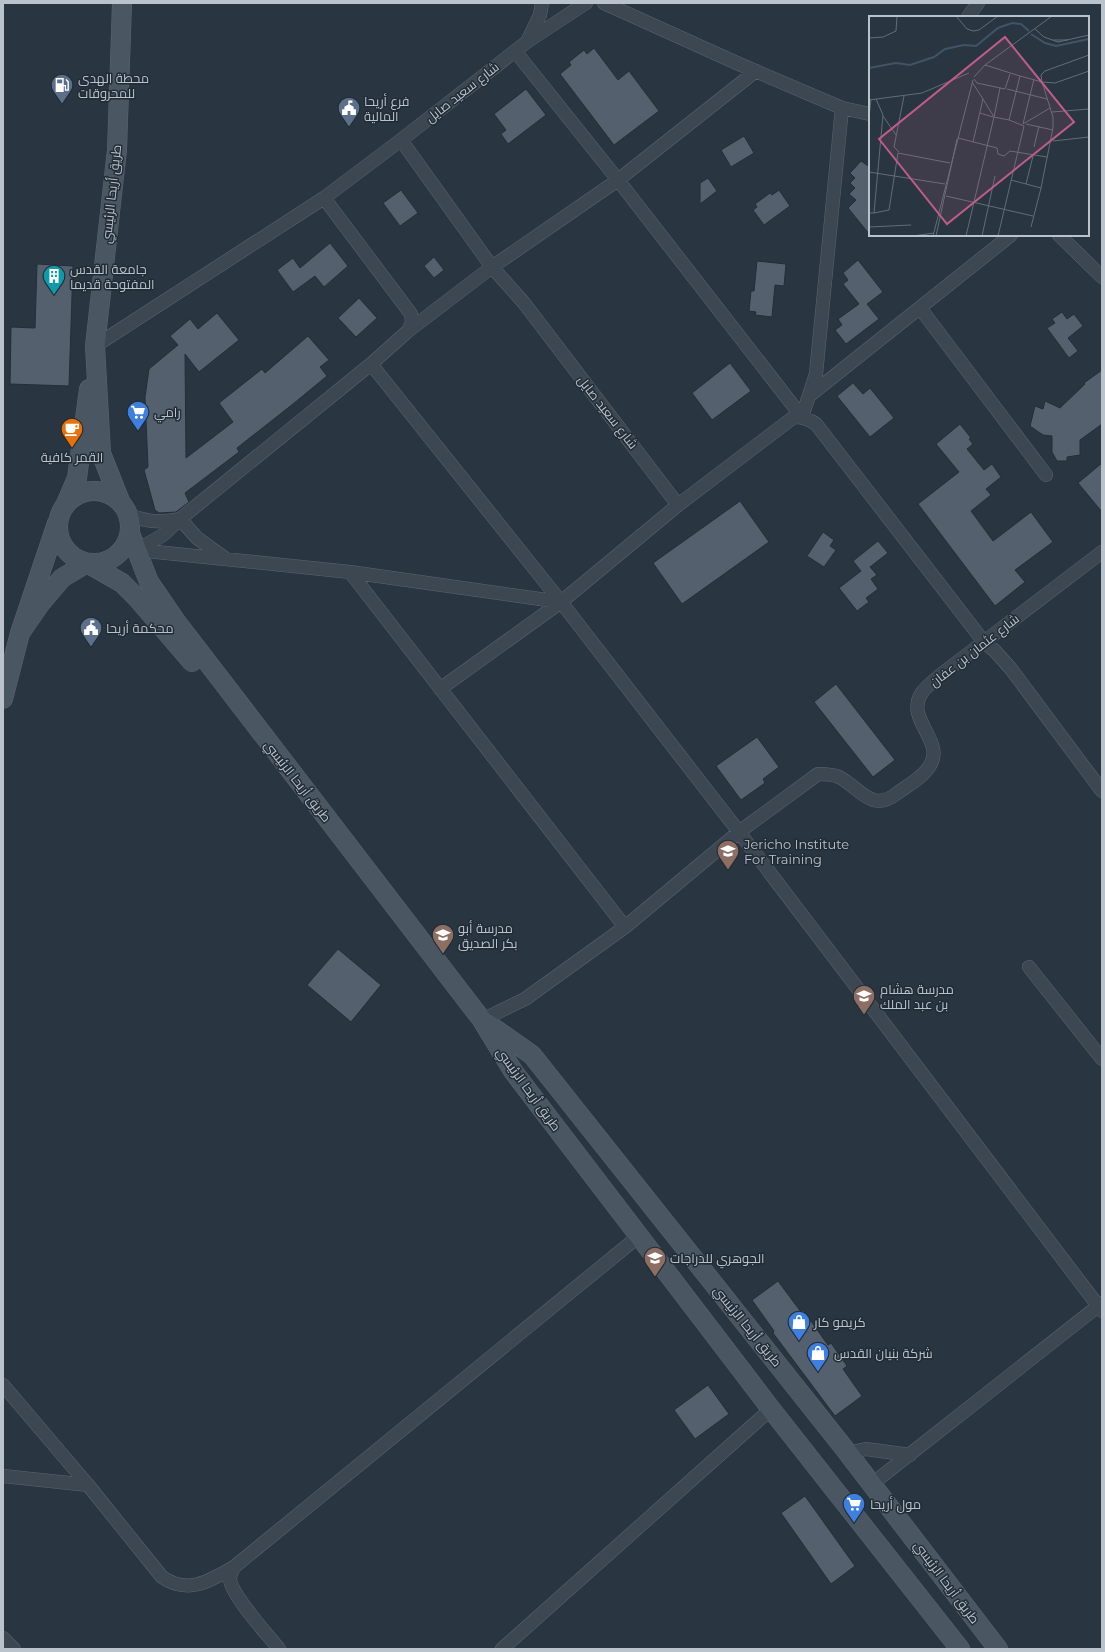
<svg xmlns="http://www.w3.org/2000/svg" width="1105" height="1652" viewBox="0 0 1105 1652" font-family="Montserrat,Cairo,sans-serif">
  <style>
    .building { fill: #54606e; stroke: #232e38 }
    .lines { fill: none; stroke-linecap: round; stroke-linejoin: round }
    .street-casing { stroke: #5b656e; stroke-width: 14 }
    .secondary-casing { stroke: #5b656e; stroke-width: 20 }
    .street { stroke: #3d4751; stroke-width: 13 }
    .secondary { stroke: #4b5663; stroke-width: 19 }
    .labels { text-anchor: middle; dominant-baseline: central; stroke-width: 3; stroke-linejoin: round; paint-order: stroke }
    .poi-label { font-size: 13px; fill: #bac2cb; stroke: #212c36; text-anchor: start }
    .street-label { font-size: 13px; fill: #bac2cb; stroke: #212c36 }
    .inset-river { fill: none; stroke: #405468; stroke-width: 2 }
    .inset-road { fill: none; stroke: #636d78; stroke-width: 1 }
    .view { fill: #bf5c88; fill-opacity: 0.15; stroke: #bf5c88; stroke-width: 2 }
    .inset-edge { fill: none; stroke: #bac2cb; stroke-width: 2 }
  </style>
  <rect width="100%" height="100%" fill="#293541"/>
  <path class="building" d="M594,48L618,80L629,71L659,111L614,145L560,74L571,65L569,62L584,50L587,54Z
    M526,89L546,115L508,144L501,134L506,130L494,114Z
    M744,136L754,153L731,167L721,150Z
    M861,161L870,167V235L848,208L856,200L849,194L855,188L850,183L855,178L850,173Z
    M708,178L717,191L700,204V183Z
    M401,190L418,213L400,226L383,203Z
    M779,190L790,206L764,225L753,210L757,207L755,204L770,193L772,195Z
    M330,243L348,266L324,287L315,276L293,292L277,270L293,258L300,268Z
    M434,257L444,270L434,278L424,266Z
    M858,260L883,292L867,304L879,319L846,344L835,330L842,325L838,319L859,304L843,284L848,280L843,273Z
    M757,261L786,264L784,286L775,285L772,317L755,315L756,312L749,311L751,291H754Z
    M37,264L73,266L69,386L10,384L11,327L35,328Z
    M359,298L377,318L356,337L338,318Z
    M1062,312L1067,319L1074,314L1083,326L1068,338L1078,351L1069,358L1047,328L1055,323L1052,319Z
    M217,313L239,340L199,372L185,354L186,458L233,422L219,403L262,369L265,373L308,336L329,360L320,367L327,376L293,404L237,448L239,452L185,493L189,502L176,512L159,513L155,510L144,470L148,467L145,397L149,369L178,345L170,336L190,319L198,329Z
    M730,363L751,391L712,420L692,393Z
    M1102,370V424L1080,440V455L1067,457V461H1057L1052,452V436L1043,435L1030,426L1035,406L1043,409L1045,401L1060,408L1085,384L1084,383Z
    M853,383L863,394L870,388L894,418L870,437L837,396Z
    M960,424L971,438L969,439L973,444L967,449L984,470L992,464L1001,477L986,489L991,495L971,511L993,541L1031,512L1053,542L1015,570L1025,582L995,606L918,504L959,472L936,444Z
    M1102,463V512L1078,483Z
    M740,501L769,542L682,604L653,563Z
    M823,532L834,540L830,546L836,550L824,567L807,556Z
    M878,541L888,553L870,567L877,575L871,579L878,589L866,598L869,602L857,611L839,588L861,571L853,561Z
    M836,684L895,760L873,777L814,702Z
    M757,737L779,767L763,779L765,783L741,800L716,766Z
    M338,949L381,985L351,1022L307,985Z
    M778,1281L801,1312L803,1310L828,1345L831,1343L847,1366L843,1369L862,1396L835,1416L773,1333L774,1331L752,1300Z
    M708,1385L729,1414L695,1439L674,1410Z
    M805,1496L855,1566L831,1584L781,1513Z"/>
  <g class="lines">
    <g class="street-casing">
      <path id="street" d="M604,3L739,64L842,108L870,114
        M968,17L978,3
        M528,40L540,15L542,3
        M515,51L618,180L802,417
        M1059,235L1102,277
        M920,308L1046,475
        M408,331L492,267L618,180L756,71
        M95,346L324,198L401,140
        M371,364L561,602L678,505L524,303L492,267L401,140L528,41L586,3
        M809,396L1011,235
        M802,417L816,374L842,108
        M678,505L794,417C803,417 809,419 816,424L984,642L995,651L1011,669L1102,791
        M128,515C150,522 158,523 180,519L371,364L408,331L412,322L411,314L324,198
        M137,550L350,572L625,927
        M137,550L163,535L180,519L197,538L226,559
        M350,572L561,602L739,832L1102,1311
        M440,689L561,602
        M1029,967L1102,1059
        M482,1020L525,999L625,927L739,832L818,774C824,774 832,774 839,777C859,787 871,813 896,794C907,786 922,778 929,767C947,742 905,720 921,694C926,686 936,679 943,673L1102,552
        M3,1385L88,1485L162,1577C188,1595 210,1581 234,1567
        M848,1453L866,1449L910,1455
        M3,1476L88,1485
        M872,1484L1102,1303
        M3,1638L14,1649
        M279,1649C268,1635 231,1595 230,1579C230,1574 232,1571 234,1567L639,1236
        M502,1649L771,1409"/>
    </g>
    <g class="secondary-casing">
      <path id="secondary" d="M58 527a36 36 0 1 1 72 0a36 36 0 1 1-72 0Z
        M120,501L101,453L95,346L117,150L122,3
        M65,506L77,478L89,389
        M130,533L149,582L175,620L482,1020L513,1071L639,1236L771,1409L960,1649
        M20,633L40,604L62,578L87,563L122,583L137,598L192,662
        M3,699L20,633L57,523
        M488,1024L532,1055L844,1448L998,1649"/>
    </g>
    <use href="#street" class="street"/>
    <use href="#secondary" class="secondary"/>
  </g>
  <defs>
    <g id="fuel-pin" transform="scale(1.15)"><path d="M0 17L-7.5 6A9.5 9.5 0 1 1 7.5 6Z" fill="#5c6f8a" stroke="#212c36"/><path d="M-5.5-6h7V0h2V4h1.3V-2.5L3-4.5l.8-.8L6-3V5H2.5V1h-1V6h-7ZM-4.2-4.7v3.2H.2V-4.7Z" fill="#fff"/></g>
    <g id="civic-pin" transform="scale(1.15)"><path d="M0 17L-7.5 6A9.5 9.5 0 1 1 7.5 6Z" fill="#5c6f8a" stroke="#212c36"/><path d="M-.6-6.5H3V-4.5H.6V-3L4-1V1h2V6H-6V1h2V-1L-.6-3ZM-1.2 2.5V6h2.4V2.5Z" fill="#fff"/></g>
    <g id="building-pin" transform="scale(1.15)"><path d="M0 17L-7.5 6A9.5 9.5 0 1 1 7.5 6Z" fill="#0f9aa8" stroke="#212c36"/><path d="M-4-6H4V6H1V3H-1V6H-4ZM-2.5-4.3h1.7v1.8h-1.7ZM.8-4.3h1.7v1.8H.8ZM-2.5-1h1.7V.8h-1.7ZM.8-1h1.7V.8H.8Z" fill="#fff"/></g>
    <g id="supermarket-pin" transform="scale(1.15)"><path d="M0 17L-7.5 6A9.5 9.5 0 1 1 7.5 6Z" fill="#3f7fe0" stroke="#212c36"/><path d="M-6-5.5h2.5l.6 2H6L4.5 2H-2.5L-4.4-4H-6ZM-1.5 3.2a1.3 1.3 0 1 0 .1 0ZM3 3.2a1.3 1.3 0 1 0 .1 0Z" fill="#fff"/></g>
    <g id="cafe-pin" transform="scale(1.15)"><path d="M0 17L-7.5 6A9.5 9.5 0 1 1 7.5 6Z" fill="#e8710a" stroke="#212c36"/><path d="M-5.5-4.5H6V0H3Q3 3.5 0 3.5H-2.5Q-5.5 3.5-5.5 0ZM3-3.2v2h1.7v-2ZM-6 4.5H4V6H-6Z" fill="#fff"/></g>
    <g id="university-pin" transform="scale(1.15)"><path d="M0 17L-7.5 6A9.5 9.5 0 1 1 7.5 6Z" fill="#8d6e63" stroke="#212c36"/><path d="M0-5L7-2L0 1L-7-2ZM-4 1L0 2.5L4 1V4Q0 6-4 4Z" fill="#fff"/></g>
    <g id="school-pin" transform="scale(1.15)"><path d="M0 17L-7.5 6A9.5 9.5 0 1 1 7.5 6Z" fill="#8d6e63" stroke="#212c36"/><path d="M0-5L7-2L0 1L-7-2ZM-4 1L0 2.5L4 1V4Q0 6-4 4Z" fill="#fff"/></g>
    <g id="shop-pin" transform="scale(1.15)"><path d="M0 17L-7.5 6A9.5 9.5 0 1 1 7.5 6Z" fill="#3f7fe0" stroke="#212c36"/><path d="M-5-2.5h2.3a2.7 3.5 0 0 1 5.4 0H5L5.5 6h-11ZM-1.5-2.5h3a1.5 2.3 0 0 0-3 0Z" fill="#fff"/></g>
  </defs>
  <g fill-rule="evenodd">
    <use href="#fuel-pin" x="62" y="85"/>
    <use href="#civic-pin" x="349" y="108"/>
    <use href="#building-pin" x="54" y="276"/>
    <use href="#supermarket-pin" x="138" y="412"/>
    <use href="#cafe-pin" x="72" y="429"/>
    <use href="#civic-pin" x="91" y="628"/>
    <use href="#university-pin" x="728" y="851"/>
    <use href="#school-pin" x="443" y="935"/>
    <use href="#school-pin" x="864" y="996"/>
    <use href="#school-pin" x="655" y="1258"/>
    <use href="#shop-pin" x="799" y="1322"/>
    <use href="#shop-pin" x="818" y="1353"/>
    <use href="#supermarket-pin" x="854" y="1504"/>
  </g>
  <g class="labels">
    <g class="poi-label">
      <text x="78" y="78">محطة الهدى<tspan x="78" dy="15">للمحروقات</tspan></text>
      <text x="364" y="101">فرع أريحا<tspan x="364" dy="15">المالية</tspan></text>
      <text x="70" y="269">جامعة القدس<tspan x="70" dy="15">المفتوحة قديما</tspan></text>
      <text x="154" y="412">رامي</text>
      <text x="72" y="457" text-anchor="middle">القمر كافية</text>
      <text x="106" y="628">محكمة أريحا</text>
      <text x="744" y="844">Jericho Institute<tspan x="744" dy="15">For Training</tspan></text>
      <text x="458" y="928">مدرسة أبو<tspan x="458" dy="15">بكر الصديق</tspan></text>
      <text x="880" y="989">مدرسة هشام<tspan x="880" dy="15">بن عبد الملك</tspan></text>
      <text x="670" y="1258">الجوهري للدراجات</text>
      <text x="814" y="1322">كريمو كار</text>
      <text x="834" y="1353">شركة بنيان القدس</text>
      <text x="870" y="1504">مول أريحا</text>
    </g>
    <g class="street-label">
      <text transform="translate(462 92) rotate(-38)">شارع سعيد صايل</text>
      <text transform="translate(111 194) rotate(-84)">طريق أريحا الرئيسي</text>
      <text transform="translate(608 412) rotate(52)">شارع سعيد صايل</text>
      <text transform="translate(974 650) rotate(-38)">شارع عثمان بن عفان</text>
      <text transform="translate(298 781) rotate(52)">طريق أريحا الرئيسي</text>
      <text transform="translate(529 1089) rotate(54)">طريق أريحا الرئيسي</text>
      <text transform="translate(748 1326) rotate(51)">طريق أريحا الرئيسي</text>
      <text transform="translate(947 1582) rotate(53)">طريق أريحا الرئيسي</text>
    </g>
  </g>
  <g transform="translate(869 16)">
    <rect width="220" height="220" fill="#293541"/>
    <path class="inset-river" d="M162,18L176,27L187,30L220,23M0,52L27,47L41,49L65,41L76,33L95,29L107,30L129,12L143,7L152,8L160,15"/>
    <path class="inset-road" d="M87,0L98,13L104,15L110,14L129,0M166,13L175,21L189,26L220,19M0,22L14,21L27,15L28,0M184,24H199M116,49L151,60M105,61L116,49L183,0M105,63L108,67L136,73L141,58M103,66L114,83L104,126M131,72L125,101L140,104L151,60L173,66L172,59L176,55L220,39M138,73L178,83M0,84L53,77L100,57M183,96L220,93M111,97L124,101M14,100L27,119M0,101L2,83M154,108L165,63M154,108L181,92M157,108L184,114M89,122L128,132L129,138L135,140L141,135L178,141M184,125L220,121M165,131L170,110M30,136L25,131L35,80M0,156L76,168M142,164L172,172L162,211M157,168L164,140M172,172L184,112V101L173,66L186,67L220,55M77,180L164,200M0,197H5L14,99L7,83M5,197L20,194L29,137L81,147M0,211L42,209M44,220L65,217M64,220L104,64M67,220L88,123M97,220L125,101L114,83M113,220L126,160M129,220L155,110L140,104"/>
    <path class="view" d="M136,21L205,106L78,208L10,123Z"/>
    <rect width="220" height="220" class="inset-edge"/>
  </g>
  <rect width="1105" height="1652" fill="none" stroke="#bac2cb" stroke-width="8"/>
</svg>
